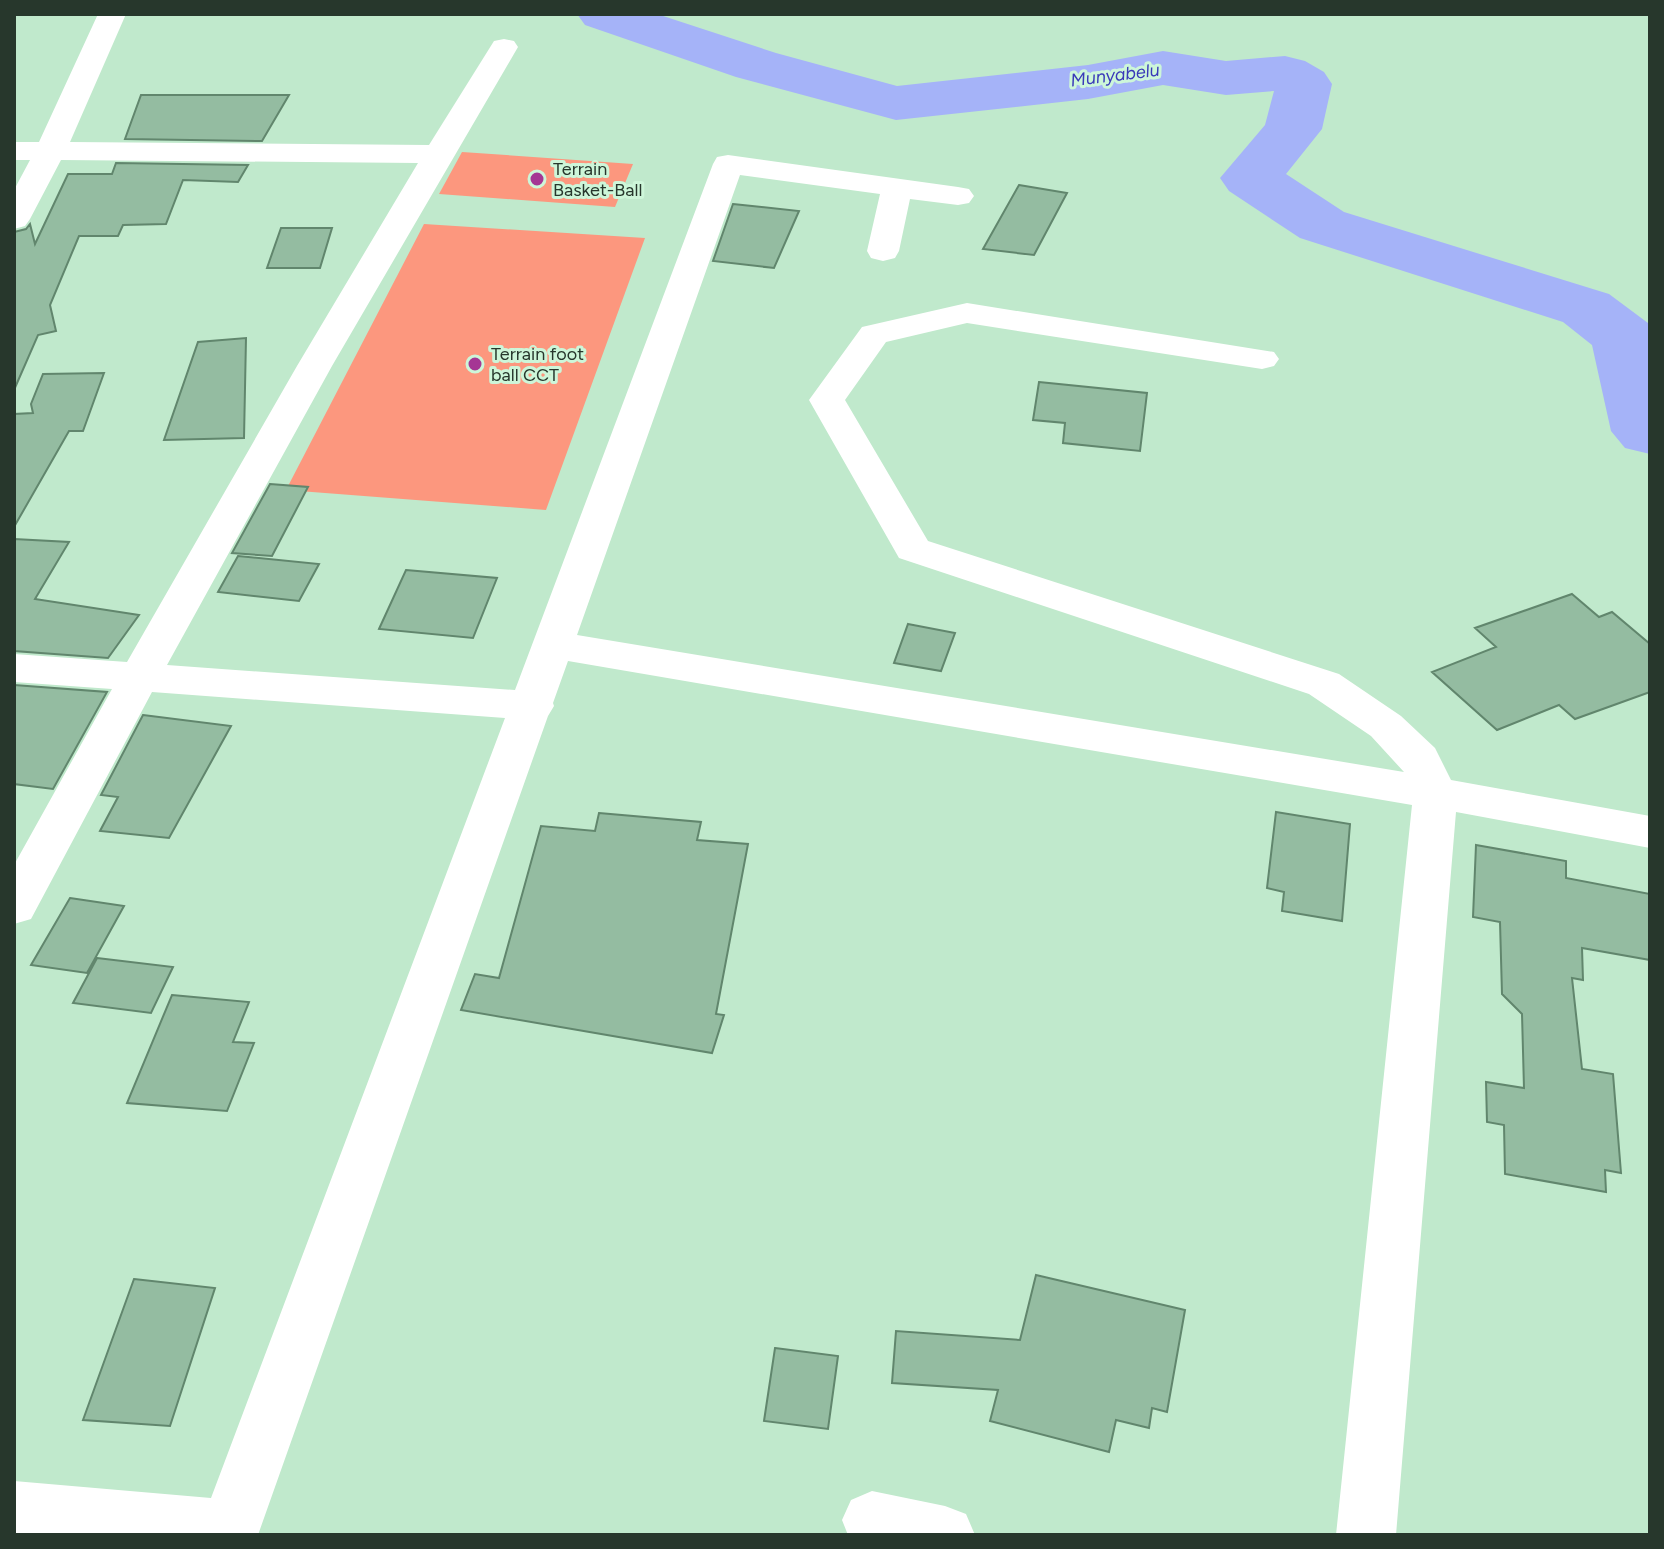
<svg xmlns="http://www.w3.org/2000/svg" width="1664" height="1549" viewBox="0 0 1664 1549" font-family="Figtree,sans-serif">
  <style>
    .green { fill: #fc977e }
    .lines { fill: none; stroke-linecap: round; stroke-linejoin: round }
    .river { fill: #a5b3f8; fill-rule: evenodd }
    .building { fill: #94bca1; stroke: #61866d; stroke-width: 2 }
    .minor { fill: #fff; fill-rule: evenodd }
    .poi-dot { fill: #a53694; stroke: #cdf6d9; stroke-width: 3 }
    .labels { text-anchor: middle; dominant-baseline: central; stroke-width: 6; stroke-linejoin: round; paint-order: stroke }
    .far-water-label { font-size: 18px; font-style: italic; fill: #3939b9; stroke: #cdf6d9 }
    .far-poi-label { font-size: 18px; fill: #27372c; stroke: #cdf6d9; text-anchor: start }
  </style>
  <rect width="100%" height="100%" fill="#c0e9cc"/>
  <path class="green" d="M462,152L633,164L615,207L439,194Z
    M424,224L645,238L546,510L286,490Z"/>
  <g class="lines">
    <path class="river" d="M577,14H657L776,53L897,86L1088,65L1163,51L1226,61L1285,56L1305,61L1324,72L1332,84L1322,129L1286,174L1344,212L1609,294L1648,323L1650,454L1625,448L1611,431L1592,345L1563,322L1300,238L1229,191L1220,178L1265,125L1274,91L1226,95L1163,85L1088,99L896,120L736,77L585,25Z"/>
  </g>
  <path class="building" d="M141,95H289L262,141L125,139Z
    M116,163L248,165L238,182L183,180L166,224L123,225L118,236H79L50,305L56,331L38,335L14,390V232L26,229L30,224L35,244L68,174H112Z
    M1019,185L1067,193L1034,255L983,249Z
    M733,204L799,211L774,268L713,261Z
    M281,228H332L320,268H267Z
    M246,338L244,438L164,440L198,342Z
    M104,373L83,431H69L14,527V414L33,413L31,404L43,374Z
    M1039,382L1147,393L1140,451L1063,443L1065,423L1033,420Z
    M270,484L308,487L272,556L232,553Z
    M14,539L69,542L35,599L139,615L108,658L14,651Z
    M238,556L319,564L299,601L218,592Z
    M406,570L497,578L473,638L379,629Z
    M1572,594L1599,617L1612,612L1650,644V692L1575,719L1559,705L1497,730L1432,672L1496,647L1475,628Z
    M908,624L955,633L941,671L894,663Z
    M14,685L107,692L53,789L14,784Z
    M143,715L231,726L169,838L100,831L118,797L101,795Z
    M1276,812L1350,824L1342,921L1282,911L1284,892L1267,888Z
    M599,813L701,822L697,840L748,844L716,1014L724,1015L712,1053L461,1010L475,974L499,978L541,826L595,831Z
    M1476,845L1566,861V878L1650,894V960L1582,948L1583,980L1572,978L1582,1069L1613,1074L1621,1173L1605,1170L1606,1192L1505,1174L1504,1125L1487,1122L1486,1082L1524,1088L1522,1014L1502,994L1500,922L1473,917Z
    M70,898L124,906L87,973L31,965Z
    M97,958L173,967L151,1013L73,1003Z
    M172,995L249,1002L233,1042L254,1043L227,1111L127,1103Z
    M1036,1275L1185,1310L1167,1412L1152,1408L1149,1428L1116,1420L1109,1452L990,1421L998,1390L892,1383L896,1331L1020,1340Z
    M134,1279L215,1288L170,1426L83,1420Z
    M775,1348L838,1356L828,1429L764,1421Z"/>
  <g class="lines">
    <path class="minor" d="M98,14H126L70,142L429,145L494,41L504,39L514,41L518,47L332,366L167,665L515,690L713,164L717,157L728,155L958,187L969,189L974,196L969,203L958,205L910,199L899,251L895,258L883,261L871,258L867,251L880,194L740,175L577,635L1404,772L1371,736L1309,694L899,558L809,400L862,327L967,303L1274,352L1279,359L1274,366L1262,369L967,323L886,342L845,400L928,541L1339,674L1401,716L1435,748L1451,780L1650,816V848L1456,812L1396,1535H1336L1412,805L568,661L553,703L554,706L548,716L258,1535H14V1481L211,1498L505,718L152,692L31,919L14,924V865L112,689L14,682V654L127,662L297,366L418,163L61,160L30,219L25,226L14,229V190L30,160H14V142H39Z
      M872,1491L945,1506L966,1514L975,1535H848L842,1520L851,1500Z"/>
  </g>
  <g class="poi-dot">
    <circle cx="537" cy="179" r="8"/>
    <circle cx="475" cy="364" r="8"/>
  </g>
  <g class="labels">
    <g class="far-water-label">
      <text transform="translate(1115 75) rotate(-7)">Munyabelu</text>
    </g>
    <g class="far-poi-label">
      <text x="553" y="169">Terrain<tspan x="553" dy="21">Basket-Ball</tspan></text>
      <text x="491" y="354">Terrain foot<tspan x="491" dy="21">ball CCT</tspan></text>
    </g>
  </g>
  <rect width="1664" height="1549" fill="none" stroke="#27372c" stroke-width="32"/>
</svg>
